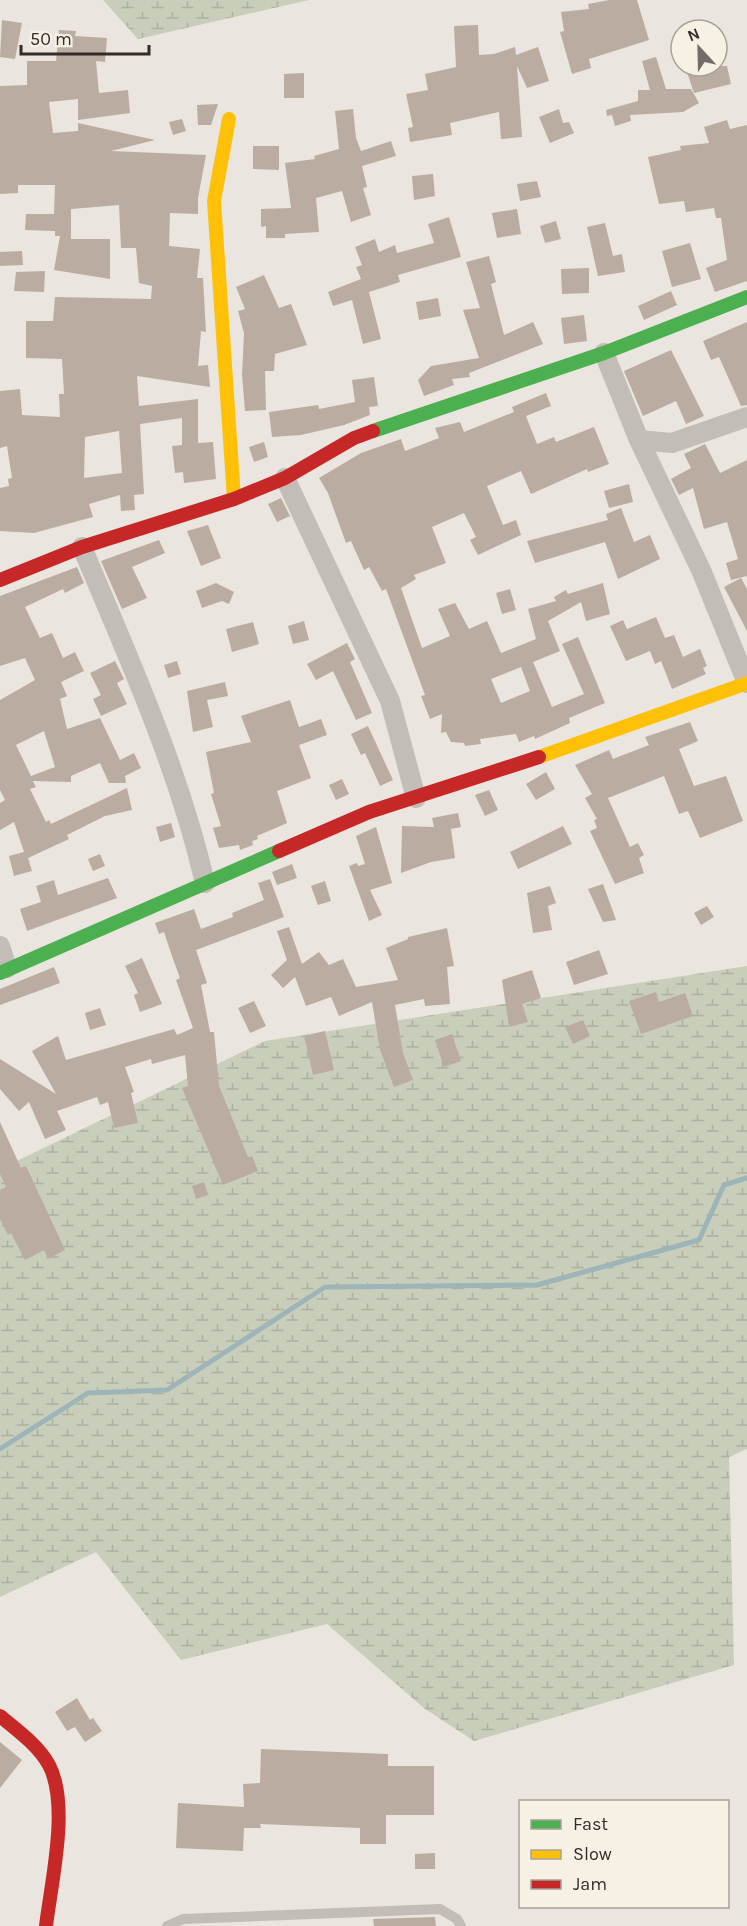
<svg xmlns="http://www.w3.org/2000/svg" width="747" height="1926" viewBox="0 0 747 1926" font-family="Karla,sans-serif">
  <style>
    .wetland { fill: url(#wetland-marsh) }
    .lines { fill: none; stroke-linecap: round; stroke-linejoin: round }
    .stream { stroke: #9db5b8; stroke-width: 5 }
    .building { fill: #bbaca2; fill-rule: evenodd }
    .lane { stroke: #c2bdb7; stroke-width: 10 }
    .street { stroke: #c2bdb7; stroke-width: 20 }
    .fast { stroke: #4caf50; stroke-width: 14 }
    .slow { stroke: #ffc107; stroke-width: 14 }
    .jam { stroke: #c62828; stroke-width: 14 }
  </style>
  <defs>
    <pattern id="wetland-marsh" width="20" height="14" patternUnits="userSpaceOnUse" patternTransform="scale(1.5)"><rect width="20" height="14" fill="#c8ceba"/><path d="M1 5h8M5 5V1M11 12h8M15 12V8" fill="none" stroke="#acb1a0"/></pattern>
  </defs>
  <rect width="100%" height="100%" fill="#eae5de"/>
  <path class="wetland" d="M103,0H309L138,39Z
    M747,966V1449L729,1457L734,1665L474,1741L425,1709L327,1624L181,1660L96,1552L0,1597V1169L265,1041Z"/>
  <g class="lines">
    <path class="stream" d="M0,1449L88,1393L167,1390L325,1287L537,1285L699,1240L724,1185L747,1178"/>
  </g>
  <path class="building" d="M609,0H637L649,40L589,59L591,68L572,74L560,32L564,31L561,12L589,9L588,4Z
    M2,20L22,23L15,59L0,57Z
    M478,25L479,55L494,54L515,47L516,55L538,47L549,81L527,88L517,66L522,137L501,139L499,112L450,123L452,135L410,142L408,128L413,127L406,94L428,90L425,74L456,67L454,26Z
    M59,30L76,31L75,36L107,38L105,62L96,61L99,93L128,90L130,113L78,120V99L49,102L53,133L78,131V123L155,140L111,151L206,155L198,198V214L170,213L169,246L200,249L197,278H203L206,332L201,331L198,366L208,365L210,387L137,376L139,406L198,399V443L213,442L216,479L184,483L183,472L175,473L172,446L182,445V418L140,424L144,494L134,495L135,510L121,511L120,495L89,504L93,517L34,533L0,531V488L9,486L8,479L12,478L7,446L0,448V391L20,389L22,415L60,417L59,394H64L62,359L26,358V321H53L55,297L151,299L152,286L139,283L136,248H121L119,205L71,209V239H110V279L54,270L60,236H55V231L25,230L26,214H54L55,185H18V193L0,194V86L27,85V61H56ZM119,431L122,473L84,478L85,437Z
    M656,57L666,89H691L699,103L683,112L630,115L631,121L615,126L612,115L607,116L606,110L638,101V90H650L642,61Z
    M685,66H727L731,84L694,93Z
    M304,73V98H284V74Z
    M218,104L211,125H198L197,105Z
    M353,109L356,138L361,151L391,141L396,156L362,166L367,187L363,188L371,215L351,222L342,191L316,198L319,232L285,234V238H266V226L261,227V209L291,208L285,163L315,159L314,156L339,149L335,111Z
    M559,109L563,123L569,122L574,133L550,143L539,117Z
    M182,119L186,131L173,135L169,122Z
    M727,120L730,129L747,125V281L715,292L706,268L727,260L721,218H716L714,208L686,212L684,201L659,204L648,157L681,150L680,146L709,143L704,127Z
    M253,146H279V170L253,169Z
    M433,174L435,196L414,200L412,176Z
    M537,181L541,197L520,201L517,184Z
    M517,209L521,234L497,238L492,213Z
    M449,217L461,257L398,275L400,282L369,292L381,339L363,344L352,300L333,306L328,292L361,279L356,267L362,265L355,247L375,239L379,252L395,245L397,253L434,243L428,224Z
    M556,221L561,239L545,243L540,226Z
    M605,223L613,256L622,254L625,272L598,276L587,227Z
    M690,243L701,279L672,287L662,251Z
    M22,251L23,265L0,266V252Z
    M489,256L496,282L491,284L504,335L533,322L543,344L469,373L470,377L452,379L454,385L424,396L418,380L431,366L479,358L463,310L480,308L466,262Z
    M589,268V293L562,294L561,269Z
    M45,271L44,292L14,291L16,272Z
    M264,275L279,308L291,304L307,345L275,354L274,371H265L266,410L245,411L242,375L244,333L238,311L245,309L236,287Z
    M671,291L677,305L644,320L638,306Z
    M438,298L441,316L419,320L416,302Z
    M584,315L587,341L564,344L561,318Z
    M747,322V405L741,406L719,357L711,360L703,341Z
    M671,350L704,416L686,424L676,401L643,416L624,371Z
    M374,377L378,406L369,407L370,415L344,425L301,435L272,437L269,412L318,405L319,409L355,402L352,380Z
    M546,393L551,406L526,416L537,444L554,437L556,442L594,427L609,464L588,472L587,469L531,494L521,471L487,486L503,525L516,520L521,535L478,555L470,540L476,537L464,513L432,527L446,563L414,575L416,579L401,588L422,648L450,636L438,609L455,603L469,629L487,621L501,653L536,639L528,609L556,601L554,597L566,590L568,594L603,583L610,614L586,621L581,602L548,621L560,651L533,662L552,707L584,694L562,644L578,637L605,703L569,718L570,723L535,739L534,736L519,742L516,734L480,739L481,744L465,746L464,743L451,742L446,732L441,733L442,714L430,719L421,696L425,695L386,589L382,591L369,567L364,570L351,541L346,543L328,493L319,478L361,453L401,439L405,451L439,438L435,428L460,422L464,432L514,412L512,407ZM521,667L530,691L501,703L491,679Z
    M264,442L268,457L254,462L249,447Z
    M705,444L720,473L747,460V576L731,580L726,563L738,559L727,522L704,529L693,488L679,495L671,479L691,468L684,454Z
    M629,484L633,502L609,508L604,491Z
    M281,498L290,516L277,522L268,504Z
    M621,508L634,542L650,535L660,559L618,579L605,542L535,563L527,541L608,520L606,514Z
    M208,525L221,558L201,566L187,531Z
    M159,540L165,553L132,567L147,598L122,609L101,561Z
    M77,567L84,583L65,593L63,589L25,607L40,638L52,633L63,658L75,652L84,671L61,682L67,696L60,699L67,729L100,718L120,760L134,753L141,768L125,776L126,783H109L100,763L71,776V782L33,781L36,787L30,789L46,822L49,820L51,824L127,788L132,810L105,816L67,835L69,839L28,858L32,871L14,876L9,856L24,852L14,822L0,830V803L5,800L0,790V700L35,680L25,658L0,666V596ZM44,731L55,767L31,776L16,745Z
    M741,578L747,589V631L724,587Z
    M216,583L234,592L229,604L222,601L202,608L196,591Z
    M510,589L516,610L502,614L496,593Z
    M656,617L665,638L674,635L683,657L700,649L707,666L703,668L706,674L672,689L661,661L655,664L650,651L626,661L610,626L623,620L627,629Z
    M304,621L309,640L293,644L288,626Z
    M253,622L259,644L232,652L226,629Z
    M347,643L355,659L350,662L372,713L356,720L333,671L316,680L307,664Z
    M115,661L124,679L117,683L127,704L101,716L93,699L101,695L90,673Z
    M177,661L181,674L168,678L164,665Z
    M225,682L228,696L207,700L213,727L193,732L187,691Z
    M290,700L299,727L321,719L327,735L299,745L311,778L277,791L287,823L257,836L258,839L252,841L253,845L240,850L239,845L219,848L213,828L221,826L211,794L214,793L206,752L251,742L241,716Z
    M690,722L698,741L679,749L694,786L726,776L743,821L700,838L688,811L679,814L664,776L608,798L630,847L638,843L644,855L639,858L644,873L615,884L590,831L597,828L594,820L597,819L585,798L592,794L575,765L609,750L613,759L649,745L645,737Z
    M368,726L393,780L380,786L365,753L361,755L351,734Z
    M546,772L555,789L536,800L526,784Z
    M342,779L349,794L336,800L329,785Z
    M489,790L498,810L485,816L475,795Z
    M458,813L461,827L451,829L455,858L431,862L401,873L402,826L434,827L432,818Z
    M171,823L175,837L160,842L156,827Z
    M563,826L572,844L518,869L510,852Z
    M376,827L392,883L370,890L382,915L369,921L349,866L357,863L358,866L365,864L356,836Z
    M100,854L105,866L93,871L88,859Z
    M292,864L297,878L277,885L272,872Z
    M108,878L117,898L27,931L20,909L41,902L36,886L54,880L58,895Z
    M270,879L284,917L196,950L207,983L201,985L210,1032H214L219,1086L248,1157L252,1156L258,1171L223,1185L182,1088L188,1086L185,1055L152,1064L151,1059L125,1067L134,1092L131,1093L138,1123L114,1128L108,1102L100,1105L97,1097L57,1111L66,1130L45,1139L29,1102L19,1111L0,1089V1059L56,1094L32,1051L58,1036L66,1060L174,1029L177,1035L193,1028L176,980L180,978L173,959L164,932L159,934L155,923L194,909L201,929L233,917L232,913L264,900L258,883Z
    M325,881L331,901L318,905L311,886Z
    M603,884L616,920L603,922L588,889Z
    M550,886L556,903L548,906L552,930L533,933L527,893Z
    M707,906L714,917L701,925L694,913Z
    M289,927L302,964L319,952L329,965L343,959L356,987L398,980L386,948L408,939V937L447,928L454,966L447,967L450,1004L425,1006L424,999L395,1005L403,1053L413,1080L394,1087L380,1050L372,1002L339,1016L331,997L306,1006L295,977L283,988L271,975L287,960L277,931Z
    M599,950L608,974L574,985L566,962Z
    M142,958L162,1004L140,1012L134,995L138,993L125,966Z
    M54,967L60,983L0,1005V989Z
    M532,970L541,998L522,1004L528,1022L509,1027L502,980Z
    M656,992L659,1002L685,993L693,1016L641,1034L629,1001Z
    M254,1001L266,1026L250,1033L238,1008Z
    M100,1008L106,1025L90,1030L85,1013Z
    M583,1020L590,1036L573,1044L565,1027Z
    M325,1031L334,1070L313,1075L304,1036Z
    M452,1034L461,1061L444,1067L435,1040Z
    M0,1122L21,1168L26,1166L65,1250L48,1259L44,1250L25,1260L11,1233L8,1235L0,1219V1190L6,1187L0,1174Z
    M204,1182L208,1195L196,1199L192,1186Z
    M77,1698L90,1720L93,1718L102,1731L85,1742L75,1727L67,1731L55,1712Z
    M0,1742L22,1760L0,1788Z
    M261,1749L388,1754V1766H434V1815H386V1844H360V1828L260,1824L261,1828H244L243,1851L176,1848L178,1803L244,1807L243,1784L260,1783Z
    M435,1853V1869H415V1854Z
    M435,1917L436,1926H374L373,1919Z"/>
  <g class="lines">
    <path class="lane" d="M167,1926L183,1919L440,1909L457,1919L461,1926"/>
    <path class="street" d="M604,353L639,440L701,570L747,683
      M639,440L672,443L747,417
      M285,478L390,701L416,798
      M82,547C128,657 178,766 205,883
      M0,946L7,968"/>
    <path class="fast" d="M373,431L604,353L747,297
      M0,973L279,851"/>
    <path class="slow" d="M229,119L214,201L234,499
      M539,757L747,683"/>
    <path class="jam" d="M0,580L82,547L234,499L285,478L354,438L373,431
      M279,851L369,812L539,757
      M0,1716C17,1730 38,1745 49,1765C70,1805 51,1883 46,1926"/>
  </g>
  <rect x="519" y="1800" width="210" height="108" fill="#f6f0e5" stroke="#a8a199" stroke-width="1.5"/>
  <rect x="531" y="1820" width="30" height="9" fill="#4caf50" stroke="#a8a199" stroke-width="1.5"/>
  <text x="573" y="1830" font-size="18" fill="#322b27">Fast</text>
  <rect x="531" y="1850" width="30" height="9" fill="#ffc107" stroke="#a8a199" stroke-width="1.5"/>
  <text x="573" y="1860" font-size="18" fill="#322b27">Slow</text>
  <rect x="531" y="1880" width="30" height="9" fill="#c62828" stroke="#a8a199" stroke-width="1.5"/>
  <text x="573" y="1890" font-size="18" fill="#322b27">Jam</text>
  <g transform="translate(699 48) rotate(338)"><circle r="28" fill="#f6f0e5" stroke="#a8a199" stroke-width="1.5"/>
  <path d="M0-4.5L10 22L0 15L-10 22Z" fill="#726c67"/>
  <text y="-9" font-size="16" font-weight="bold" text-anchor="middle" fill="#322b27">N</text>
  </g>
  <path d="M21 45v9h128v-9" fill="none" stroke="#322b27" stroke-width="3"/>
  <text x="30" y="45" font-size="18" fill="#322b27" stroke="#f6f0e5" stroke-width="4.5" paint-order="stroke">50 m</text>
</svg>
